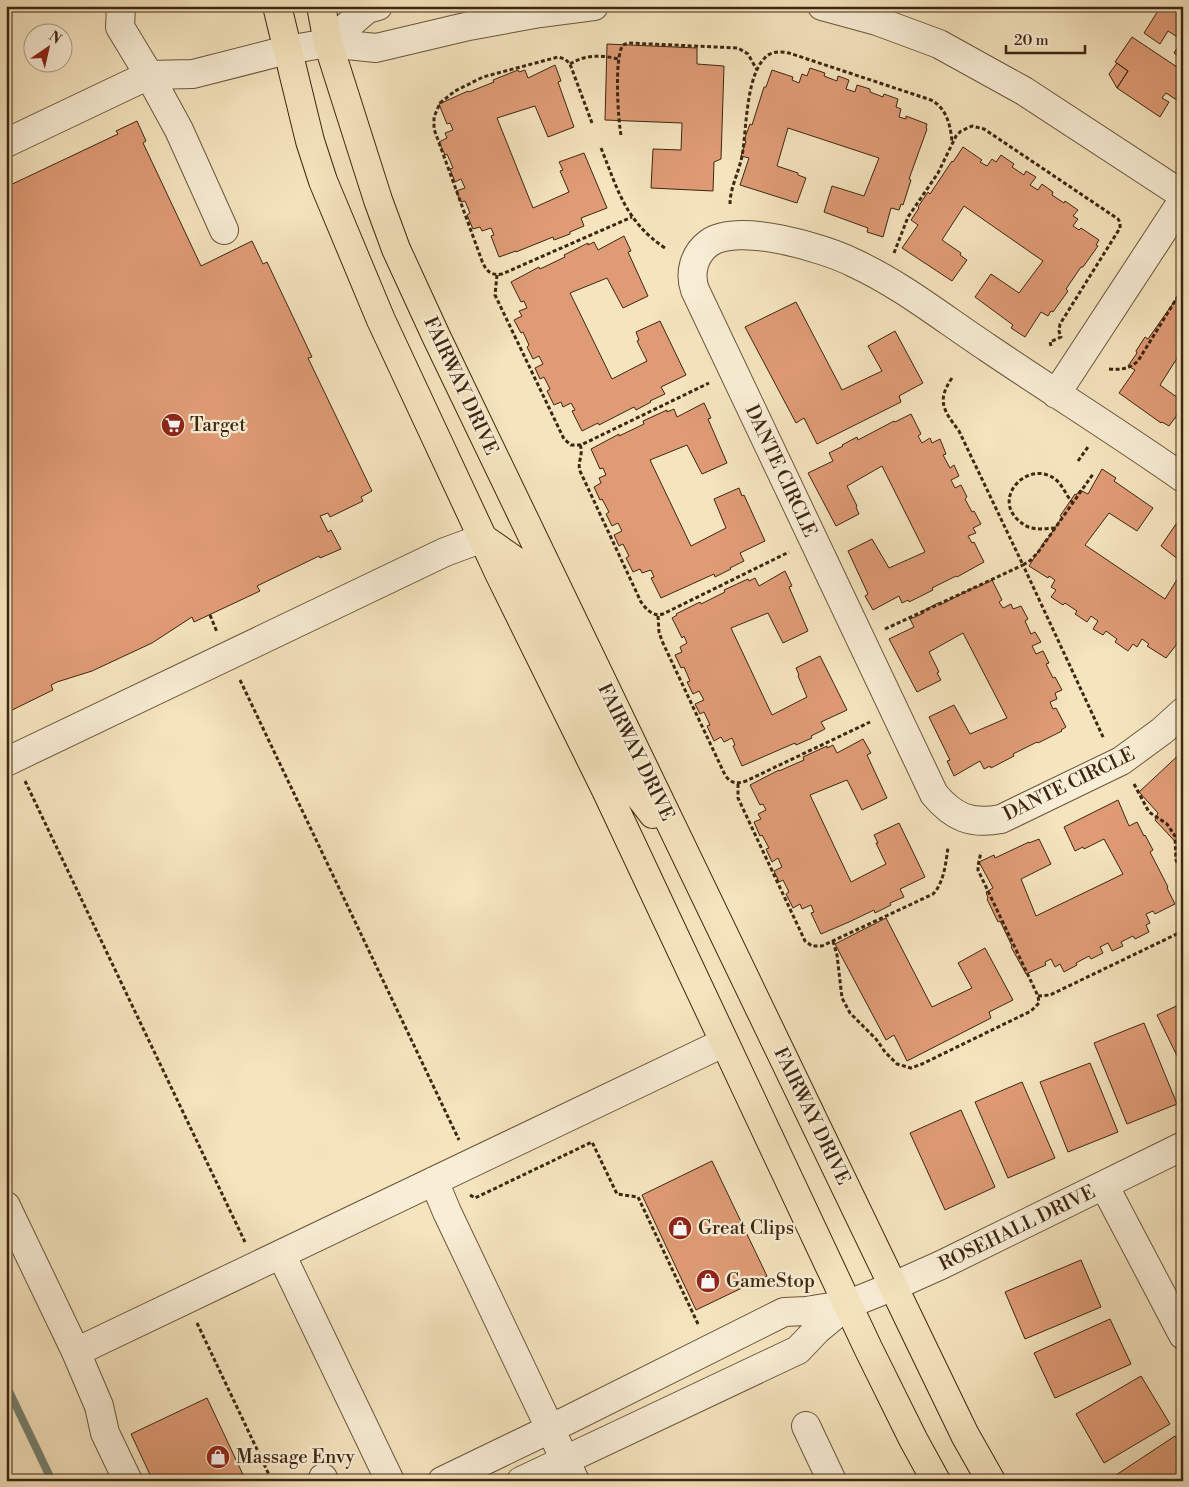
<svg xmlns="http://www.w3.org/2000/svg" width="1189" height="1487" viewBox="0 0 1189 1487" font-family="'Libre Bodoni',serif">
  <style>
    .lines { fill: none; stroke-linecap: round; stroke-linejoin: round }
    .stream { stroke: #768271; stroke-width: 8 }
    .building { fill: #df9b76; stroke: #3d2611 }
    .minor-casing { stroke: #6b563c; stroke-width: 30 }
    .major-casing { stroke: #3d2611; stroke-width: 30 }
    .path { stroke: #3d2611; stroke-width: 3; stroke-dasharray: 4 2.5; stroke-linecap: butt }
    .minor { stroke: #f8edd5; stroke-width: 28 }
    .major { stroke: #f5e4be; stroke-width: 28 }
    .labels { text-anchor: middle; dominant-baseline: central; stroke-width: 4.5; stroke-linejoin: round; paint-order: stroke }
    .street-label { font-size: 19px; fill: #3d2611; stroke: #f8edd5 }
    .poi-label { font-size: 19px; fill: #3d2611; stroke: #f8edd5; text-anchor: start }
  </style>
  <rect width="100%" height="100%" fill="#f5e4be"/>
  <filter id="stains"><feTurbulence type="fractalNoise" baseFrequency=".004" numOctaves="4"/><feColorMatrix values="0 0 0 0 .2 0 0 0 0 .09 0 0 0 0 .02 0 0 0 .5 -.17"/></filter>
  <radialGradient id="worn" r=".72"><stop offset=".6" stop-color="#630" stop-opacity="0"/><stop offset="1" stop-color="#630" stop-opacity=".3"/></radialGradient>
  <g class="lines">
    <path class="stream" d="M6,1385L52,1481"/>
  </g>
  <path class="building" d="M1161,6H1183V59L1174,53L1182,40L1168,31L1160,44L1144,33Z
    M1132,37L1183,71V104L1166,93L1162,98L1169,102L1160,117L1117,88L1128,71L1115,62Z
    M607,44L697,48V64L724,66L721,159L714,162L713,191L651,188L653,149L681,150L682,123L605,120Z
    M1117,63L1128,71L1117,88L1109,74Z
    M555,65L561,81L558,82L574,127L548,137L535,106L497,118L533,208L569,192L560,171L563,170L559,162L584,153L607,208L581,218L584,226L570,232V234L554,240L553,237L516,252V251L499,257L491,236L494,235L491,228L482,231L480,227L473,229L467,215L470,213L465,201L461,202L456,191L465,188L461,179L455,182L450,169L453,168L447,154L445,155L439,142L447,138L445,133L453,130L450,123L447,124L439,104L468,91L469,92L494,82L493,80L518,70L519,72L525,70L528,78Z
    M810,68L825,73L824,76L837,81L838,76L849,80L846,89L855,92L857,85L870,89V92L883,97L884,94L898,99L896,107L901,109L899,117L906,119V116L927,124L926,128L927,129L909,179L911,180L903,205L901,204L899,210L891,208L883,237L867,232L868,228L824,212L832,186L864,196L879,158L788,128L777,166L798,173V175L806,178L797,203L740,185L749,158L741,156L746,141L744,140L750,124L752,125L764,87H766L772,70L793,77L792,80L799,83L802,74L807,76Z
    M137,121L146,141L143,143L201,266L252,241L263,264L267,262L312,357L308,358L372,491L361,497L363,501L330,517L328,513L320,516L328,532L331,530L341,549L320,558L319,556L257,586L260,591L194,622L192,617L152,643L92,671L57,682L51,685L53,690L6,713V187L118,134L116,131Z
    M963,147L982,160L980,162L987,166L992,159L996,162L1001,155L1014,164L1012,167L1024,175L1026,171L1036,177L1030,185L1038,190L1042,184L1053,192L1052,195L1064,203L1065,201L1078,210L1073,216L1078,219L1073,226L1079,230L1081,228L1099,240L1096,245L1098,246L1083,267H1081L1066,289L1068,291L1053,312L1051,311L1048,316L1041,312L1025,337L1011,328L1013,325L975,297L991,274L1019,293L1043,261L964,206L942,240L961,253L960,255L967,260L952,281L902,248L918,225L911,220L919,208L918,207L928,192L930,194L952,161L953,162Z
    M624,236L631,251L628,252L648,296L623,308L607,278L570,293L612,379L647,361L637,341L639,340L636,332L660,321L686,375L661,387L665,394L650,401L651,402L636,410L634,407L599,425L598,423L582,431L572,411L575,410L571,403L563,407L561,402L554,405L547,391L550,389L544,377L540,379L535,368L543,364L539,356L533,359L527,347L529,345L523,332L521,333L514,320L522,316L519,311L527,308L524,301L521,302L511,282L539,267L540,269L565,257L564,255L588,243V245L594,242L598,250Z
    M1181,292L1183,293V353L1181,352L1160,385L1178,398L1177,400L1183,404V407L1169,426L1162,422L1161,423L1119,393L1135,370L1128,366L1137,353L1136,351L1145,337L1148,339Z
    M796,302L842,390L882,371L868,346L895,331L923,383L899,396L901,402L817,444L804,418L796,423L745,327Z
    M704,403L711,418L708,419L727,463L702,474L687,445L650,460L691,546L726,528L714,499L739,488L742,496L744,495L765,541L740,553L744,561L730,568L731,569L715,577L714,574L661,598L651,578L654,577L651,570L642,573L640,569L633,572L626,558L629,556L623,544L619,546L614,535L622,531L618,523L612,526L606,514L609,512L602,499L600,500L594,487L601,483L599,478L606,475L603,468L600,469L591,449L619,434V436L644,424L643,421L667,410V412L674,409L677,417Z
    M911,414L921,434L918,436L922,443L930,438L932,443L940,439L946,454L943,455L950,468L954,465L959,476L951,480L955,488L961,485L967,497L965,499L972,512L974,511L981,524L973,528L976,533L968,536L972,543L974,542L984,562L957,577L956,576L932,588L933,590L909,602L908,600L902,603L899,596L873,610L865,596L868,594L848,551L872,539L889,568L925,552L882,466L847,486L857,506L856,507L859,514L836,526L808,473L833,461L829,453L843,446L842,445L857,437L858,440L894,421L895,422Z
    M1102,469L1116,478L1114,481L1153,508L1137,531L1109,513L1085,545L1165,599L1183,570V636L1166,658L1147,646L1149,644L1142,639L1137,647L1133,644L1128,651L1115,642L1117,639L1106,631L1103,635L1093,629L1098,621L1091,616L1087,622L1075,614L1077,611L1065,603L1063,605L1051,597L1056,590L1051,587L1055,580L1049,576L1048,578L1029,566L1046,539L1047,540L1062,517L1060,516L1075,494L1076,495L1080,490L1088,494Z
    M1176,524L1183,528V563L1161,546Z
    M785,571L792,586L789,587L808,631L783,643L768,613L731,628L772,715L807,697L798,676L799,675L796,668L820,656L847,710L821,722L825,729L811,736L812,738L796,745L795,743L742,766L733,746L735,745L732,738L724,742L721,737L714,741L707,726L710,725L704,712L700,714L695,704L704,700L699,691L693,694L687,682L690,681L684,667L681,668L675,655L682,652L680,647L687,643L684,636L682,638L672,618L677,615L676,614L700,602L701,604L725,592L724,590L748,579L749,581L755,578L759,586Z
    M992,580L1002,600L999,602L1003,608L1011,604L1013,609L1021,606L1028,619L1025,621L1031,634L1035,632L1041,642L1032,646L1036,654L1043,651L1049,663L1046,664L1053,678L1055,677L1062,690L1055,693L1057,699L1050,702L1053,709L1056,708L1066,727L1061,730L1062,731L1038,743L1037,742L1013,754L1014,756L991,768L990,766L984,769L980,761L954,776L947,761L950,760L929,717L954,705L970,734L1007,718L963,633L929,652L939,672L937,673L941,680L917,692L889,639L914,627L910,619L924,613L923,611L938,603L940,605L975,587L976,588Z
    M863,739L871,753L867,755L887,798L862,810L847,780L810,795L851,882L886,864L876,843H878L874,835L899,823L925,877L900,889L904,897L890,903L891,905L875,913L874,910L849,922L821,934L811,913L814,912L811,905L802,909L800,904L793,908L786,894L789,892L783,880L779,882L774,871L782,867L778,858L772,862L766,849L769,848L762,835L760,836L754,822L761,819L758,814L766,810L763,804L760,805L750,785L779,770V771L804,760L803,757L827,746V748L833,745L837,753Z
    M1183,751V850L1155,820L1158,813L1139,792Z
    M1118,800L1129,826L1137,822L1144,836L1145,835L1153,850L1150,852L1168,887L1167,888L1175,904L1155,914L1153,911L1146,914L1150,923L1146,925L1149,932L1135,939L1133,936L1121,942L1123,946L1112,951L1108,943L1100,947L1103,953L1091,959L1089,956L1076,963L1077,965L1064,972L1060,964L1055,967L1051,959L1045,962L1046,965L1026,974L1011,947L1012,946L1000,921L998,922L987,899L988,898L986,892L993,888L979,862L994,855L995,858L1029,842V843L1039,839L1051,864L1021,879L1036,916L1123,874L1104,839L1084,849L1083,847L1075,851L1064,827Z
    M886,918L932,1007L972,988L958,963L985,948L1013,1000L989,1012L991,1018L907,1061L894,1035L886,1040L835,944Z
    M1183,1003V1068L1157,1015Z
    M1144,1023L1177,1104L1127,1124L1094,1043Z
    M1090,1063L1118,1132L1068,1152L1040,1082Z
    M1022,1082L1055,1158L1008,1178L975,1102Z
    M961,1110L995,1187L945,1210L910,1133Z
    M712,1161L767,1276L696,1310L642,1195Z
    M1081,1260L1101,1307L1025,1339L1005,1292Z
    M1110,1319L1131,1364L1055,1398L1034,1353Z
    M1141,1376L1170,1424L1104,1463L1076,1414Z
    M207,1398L246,1481H153L131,1434Z
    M1175,1436L1183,1448V1481H1112L1110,1479Z"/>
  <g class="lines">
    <g class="minor-casing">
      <path id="minor" d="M121,6L120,27L149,75L179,130L224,230
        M822,6L877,21L939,44L1024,91L1183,195
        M328,43L367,9L378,6
        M6,143L149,75L193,74L287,50L328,43L376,48L469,26L540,13L594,6
        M1056,394L1183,200
        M1183,478C1119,433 1053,392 988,348C944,319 902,285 854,263C824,248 738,222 709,243C694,254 689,273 695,290L934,794C953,817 971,825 1001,819L1121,761L1162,731L1183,712
        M6,762L445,552L483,538
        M434,1181L447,1212L575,1481
        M1104,1185L1183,1335
        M6,1206L76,1352L99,1406L105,1433L128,1481
        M281,1254L390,1481
        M76,1352L723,1043
        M806,1426L832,1481
        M322,1481L323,1478
        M442,1481L550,1429L784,1312L806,1311L849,1304L894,1286L941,1265L1183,1146
        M521,1481L798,1350L817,1330L847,1305"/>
    </g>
    <g class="major-casing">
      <path id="major" d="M277,6L310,141L323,181L381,320L499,573L607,792L868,1348L913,1439L936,1481
        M321,6L328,43L378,200L396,249L436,336L922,1346L965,1435L991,1481
        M484,539L517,562L623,775L653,814"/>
    </g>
    <path class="path" d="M570,64C586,54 601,55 619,59
      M592,123L570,64L565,59L558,57L483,77L455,91L440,103L434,117V129L482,261C486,271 491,276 502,274L632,217
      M621,135C618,119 614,57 623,45L628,43L738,48L748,54L757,70
      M601,148C618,190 625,221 665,248
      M730,204C730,188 739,172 742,156C747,131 745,68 770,54C776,51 783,52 789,53L931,100C947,108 951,127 952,143
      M894,253L908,217L938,173L956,136L961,131L972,126L984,129L1118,219L1120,222V228L1060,324L1059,331L1061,337L1050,342L1051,346
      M497,275L495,295L564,439L571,445H581L709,383
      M1109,369C1121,370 1129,369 1138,361L1183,288
      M952,378C936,401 944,411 959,431L1023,565L1031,560L1039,551L1093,474
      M580,445C584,454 577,462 580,471L641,602C647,610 653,617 663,614L789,552
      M1078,461L1088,447
      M1055,528C1048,528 1040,530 1032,528C1026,527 1021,523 1016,518C994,494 1030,460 1055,479C1063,485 1066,496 1073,503
      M210,615L217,632
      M658,616L659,632L662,641L725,775C731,784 737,784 746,781L870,722
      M885,629L1023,565L1104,739
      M240,680L459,1140
      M25,781L245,1242
      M738,784V798L805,941L812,946H822L933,894C944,883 946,862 948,847
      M1134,784L1149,812L1167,824L1175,836L1176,860L1183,876
      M833,941L837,955L842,998L850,1013L876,1039L885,1052L897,1064L911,1068L922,1064L1031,1011L1039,1003L1038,996L978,870V866L981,852
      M1038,996L1050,995L1183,931
      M470,1195L475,1198L592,1142L617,1194L638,1197L698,1324
      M197,1323L272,1481"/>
    <use href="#minor" class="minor"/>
    <use href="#major" class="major"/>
  </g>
  <defs>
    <g id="supermarket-disc" transform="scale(1.25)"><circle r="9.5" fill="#8f2418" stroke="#f8edd5"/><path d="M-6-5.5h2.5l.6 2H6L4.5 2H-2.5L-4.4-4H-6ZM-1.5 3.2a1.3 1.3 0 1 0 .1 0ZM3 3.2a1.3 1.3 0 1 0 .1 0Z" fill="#fff"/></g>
    <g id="shop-disc" transform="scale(1.25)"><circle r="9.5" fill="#8f2418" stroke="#f8edd5"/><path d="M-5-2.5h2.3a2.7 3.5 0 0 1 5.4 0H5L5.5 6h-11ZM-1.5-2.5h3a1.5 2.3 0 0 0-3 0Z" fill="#fff"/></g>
  </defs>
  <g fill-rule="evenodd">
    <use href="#supermarket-disc" x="173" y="425"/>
    <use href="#shop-disc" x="680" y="1228"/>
    <use href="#shop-disc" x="708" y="1281"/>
    <use href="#shop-disc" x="218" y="1457"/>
  </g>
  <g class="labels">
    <g class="street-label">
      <text transform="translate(461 386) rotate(65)">FAIRWAY DRIVE</text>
      <text transform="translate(781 471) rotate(65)">DANTE CIRCLE</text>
      <text transform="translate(636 752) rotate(64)">FAIRWAY DRIVE</text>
      <text transform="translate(1069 784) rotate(-26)">DANTE CIRCLE</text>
      <text transform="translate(812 1116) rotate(64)">FAIRWAY DRIVE</text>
      <text transform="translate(1017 1228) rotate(-26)">ROSEHALL DRIVE</text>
    </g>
    <g class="poi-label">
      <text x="190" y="425">Target</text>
      <text x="698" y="1228">Great Clips</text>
      <text x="726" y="1281">GameStop</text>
      <text x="236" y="1457">Massage Envy</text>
    </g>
  </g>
  <rect width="1189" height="1487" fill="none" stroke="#f5e4be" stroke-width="25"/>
  <rect x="8" y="8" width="1174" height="1472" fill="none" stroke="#3d2611" stroke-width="2.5"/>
  <rect x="12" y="12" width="1164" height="1462" fill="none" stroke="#3d2611"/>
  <g transform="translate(48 48) rotate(34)"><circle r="24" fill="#f8edd5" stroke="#ad9d87"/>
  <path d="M0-4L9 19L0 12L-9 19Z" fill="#8f2418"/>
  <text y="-8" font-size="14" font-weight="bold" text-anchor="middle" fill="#3d2611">N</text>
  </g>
  <path d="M1006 45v8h79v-8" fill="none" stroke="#3d2611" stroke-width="2.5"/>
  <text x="1014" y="45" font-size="15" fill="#3d2611" stroke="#f8edd5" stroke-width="4" paint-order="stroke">20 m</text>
  <rect width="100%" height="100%" filter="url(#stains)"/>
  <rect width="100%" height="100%" fill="url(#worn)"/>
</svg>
